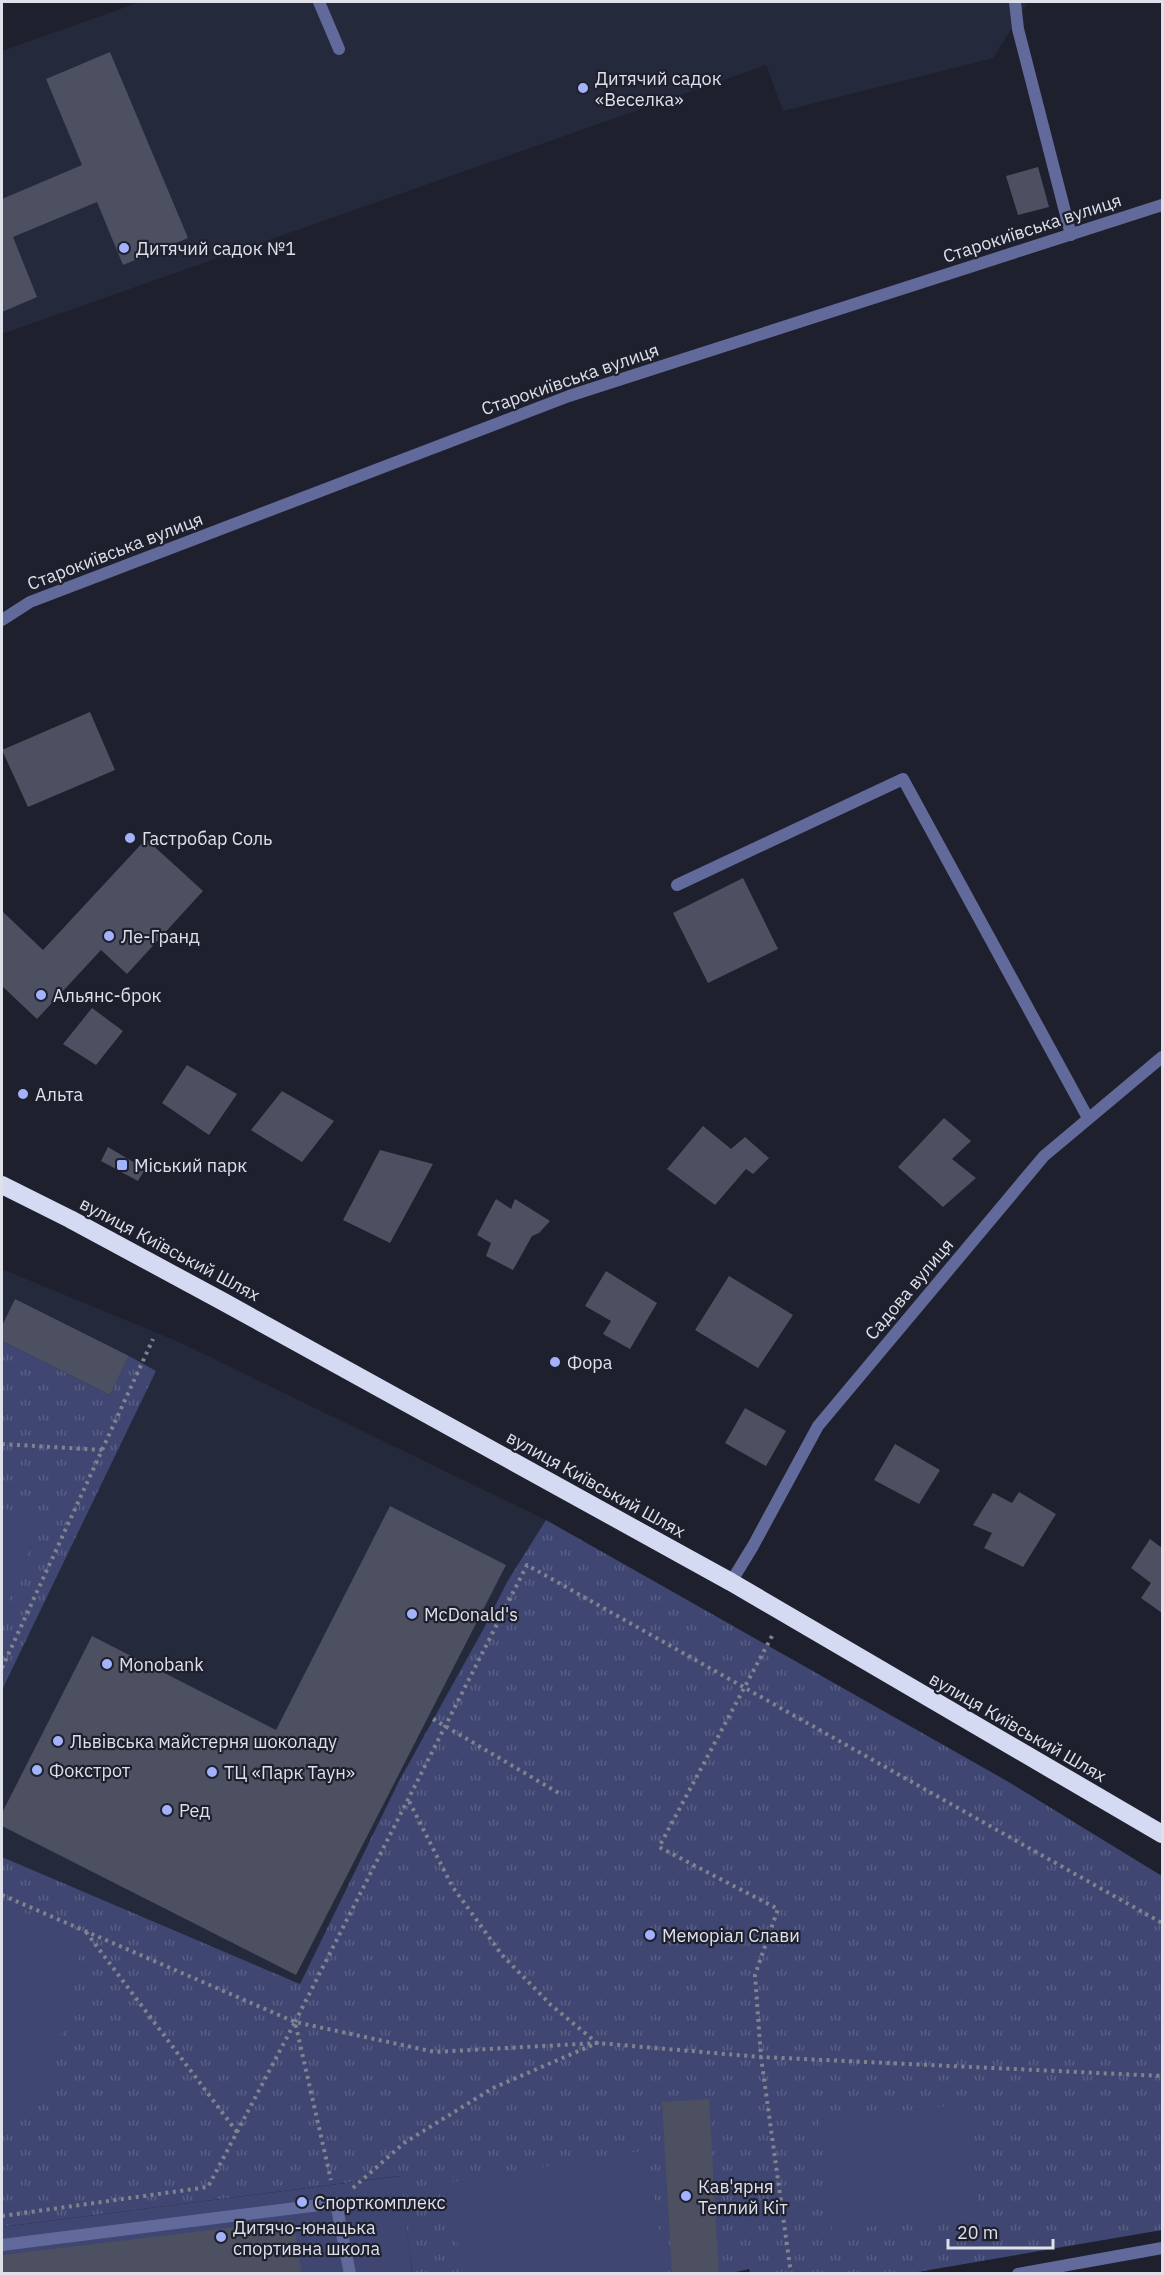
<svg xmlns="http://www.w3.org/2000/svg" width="1164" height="2275" viewBox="0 0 1164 2275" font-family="'IBM Plex Sans',sans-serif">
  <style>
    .built { fill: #25293c }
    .park { fill: url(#park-tufts) }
    .garden { fill: #3e4671 }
    .building { fill: #4d5060 }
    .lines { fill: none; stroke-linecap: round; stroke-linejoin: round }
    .path { stroke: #80828e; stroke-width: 4; stroke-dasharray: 3 4.5; stroke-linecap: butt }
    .lane { stroke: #616a9a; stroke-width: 12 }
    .street { stroke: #616a9a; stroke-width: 12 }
    .highway { stroke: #d4daf2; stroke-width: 18 }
    .poi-dot { fill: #a3b2fc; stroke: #1e202e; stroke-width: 2 }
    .labels { text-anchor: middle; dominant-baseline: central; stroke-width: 4.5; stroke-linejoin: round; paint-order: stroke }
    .poi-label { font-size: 18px; fill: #dee0ea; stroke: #1e202e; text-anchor: start }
    .street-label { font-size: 18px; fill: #dee0ea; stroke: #1e202e }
  </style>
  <defs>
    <pattern id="park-tufts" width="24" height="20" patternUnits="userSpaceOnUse" patternTransform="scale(1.5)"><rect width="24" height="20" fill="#3e4671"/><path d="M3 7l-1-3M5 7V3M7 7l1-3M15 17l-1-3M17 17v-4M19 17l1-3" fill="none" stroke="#596085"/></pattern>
  </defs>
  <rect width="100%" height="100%" fill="#1e202e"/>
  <path class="built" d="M140,2H1028L993,58L783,111L766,65L2,334V51Z
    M2,1269L179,1342L546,1520L398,1783L300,1984L2,1857V1690L155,1372L110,1395L2,1341Z"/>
  <path class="park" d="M2,1341L110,1395L129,1356L156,1371L2,1690Z
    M546,1520L1007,1781L1162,1876V2230L912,2273L751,2274L749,2269L727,2274L412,2273L400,2176L2,2227V1857L300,1984L398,1783L484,1628L507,1582Z"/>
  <path class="garden" d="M2,1507L41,1525L2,1614Z
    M2,1902L83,1940L51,2081L2,2127Z
    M967,2104L979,2214L832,2231L820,2120Z
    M648,2150L665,2273H462L448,2183Z
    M401,2176L412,2273H2V2227Z"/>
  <path class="building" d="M110,52L188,238L123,265L97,202L13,237L37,297L2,312V199L82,165L46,79Z
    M1038,167L1049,207L1018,215L1006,176Z
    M90,712L115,770L28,807L2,750Z
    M146,839L203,891L127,974L101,950L37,1019L2,986V911L43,950Z
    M743,878L778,949L708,983L673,913Z
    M92,1008L123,1031L96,1065L63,1044Z
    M187,1065L237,1094L209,1135L162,1103Z
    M282,1091L334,1121L302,1162L251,1130Z
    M944,1118L971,1141L952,1159L976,1178L943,1207L898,1167Z
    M703,1126L731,1149L745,1137L769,1158L753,1174L746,1169L715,1205L667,1169Z
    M108,1147L145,1169L138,1181L101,1161Z
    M380,1150L433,1164L390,1243L343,1220Z
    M496,1199L511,1209L515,1199L550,1221L539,1233L532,1236L513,1270L486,1256L491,1243L477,1235Z
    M606,1271L657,1303L630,1349L603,1334L611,1321L585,1306Z
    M729,1276L793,1315L758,1368L695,1330Z
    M15,1299L129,1356L110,1395L2,1341V1326Z
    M745,1408L786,1431L766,1466L725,1443Z
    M895,1444L940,1470L919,1504L874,1480Z
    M1019,1492L1056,1514L1023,1567L984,1548L992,1533L973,1525L993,1493L1012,1503Z
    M390,1506L506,1565L296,1975L2,1826V1813L92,1636L276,1730Z
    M1150,1539L1162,1548V1613L1141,1598L1151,1583L1131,1568Z
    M709,2099L719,2274H672L662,2102Z
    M293,2220L302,2274H2V2255Z"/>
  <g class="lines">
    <path class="path" d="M2,1444L102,1450
      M772,1636L659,1847L778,1909L755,1975L761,2057L791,2274
      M2,1668L153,1339
      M433,1719L562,1795
      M2,1895L295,2022L435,2052L597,2043L761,2057L1162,2076
      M86,1932L237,2132
      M295,2022L527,1565L1162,1923
      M353,2188L404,2143L493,2088L597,2043L551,2005L502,1955L452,1886L409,1801
      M2,2216L208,2187L295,2022L331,2180"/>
    <path class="lane" d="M319,2L339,49
      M1015,2L1018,29L1071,235
      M677,885L903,779L1088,1118
      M2,2245L336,2203L350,2274"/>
    <path class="street" d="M2,620L30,602L569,396L1162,205
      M731,1582L753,1546L818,1426L1044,1156L1162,1057
      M1018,2274L1162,2248"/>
    <path class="highway" d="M2,1185L70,1219L222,1301L731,1582L1162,1834"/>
  </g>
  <g class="poi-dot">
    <circle cx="583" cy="88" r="6"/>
    <circle cx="124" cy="248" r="6"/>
    <circle cx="130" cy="838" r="6"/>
    <circle cx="109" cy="936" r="6"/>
    <circle cx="41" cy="995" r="6"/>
    <circle cx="23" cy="1094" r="6"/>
    <rect x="116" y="1159" width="12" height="12" rx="3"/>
    <circle cx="555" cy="1362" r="6"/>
    <circle cx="412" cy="1614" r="6"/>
    <circle cx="107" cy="1664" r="6"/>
    <circle cx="58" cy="1741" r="6"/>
    <circle cx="37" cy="1770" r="6"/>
    <circle cx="212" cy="1772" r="6"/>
    <circle cx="167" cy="1810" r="6"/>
    <circle cx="650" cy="1935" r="6"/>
    <circle cx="686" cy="2196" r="6"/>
    <circle cx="302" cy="2202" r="6"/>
    <circle cx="221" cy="2237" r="6"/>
  </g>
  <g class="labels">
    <g class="poi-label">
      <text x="595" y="78">Дитячий садок<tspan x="595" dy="21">«Веселка»</tspan></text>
      <text x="136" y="248">Дитячий садок №1</text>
      <text x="142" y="838">Гастробар Соль</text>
      <text x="121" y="936">Ле-Гранд</text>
      <text x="53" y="995">Альянс-брок</text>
      <text x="35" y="1094">Альта</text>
      <text x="134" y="1165">Міський парк</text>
      <text x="567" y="1362">Фора</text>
      <text x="424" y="1614">McDonald's</text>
      <text x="119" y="1664">Monobank</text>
      <text x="70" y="1741">Львівська майстерня шоколаду</text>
      <text x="49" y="1770">Фокстрот</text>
      <text x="224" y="1772">ТЦ «Парк Таун»</text>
      <text x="179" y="1810">Ред</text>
      <text x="662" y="1935">Mеморіал Слави</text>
      <text x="698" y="2186">Кав'ярня<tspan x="698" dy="21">Теплий Кіт</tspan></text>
      <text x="314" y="2202">Спорткомплекс</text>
      <text x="233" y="2227">Дитячо-юнацька<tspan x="233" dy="21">спортивна школа</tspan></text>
    </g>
    <g class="street-label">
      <text transform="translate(1032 228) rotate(-18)">Старокиївська вулиця</text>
      <text transform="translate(570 379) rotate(-19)">Старокиївська вулиця</text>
      <text transform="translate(115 551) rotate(-21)">Старокиївська вулиця</text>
      <text transform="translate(170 1249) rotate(28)">вулиця Київський Шлях</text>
      <text transform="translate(909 1289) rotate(-50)">Садова вулиця</text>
      <text transform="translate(596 1484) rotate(29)">вулиця Київський Шлях</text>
      <text transform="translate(1018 1727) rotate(30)">вулиця Київський Шлях</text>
    </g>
  </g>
  <rect width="1164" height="2275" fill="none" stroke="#dee0ea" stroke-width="6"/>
  <path d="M948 2239v9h105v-9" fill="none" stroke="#dee0ea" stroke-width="3"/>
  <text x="957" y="2239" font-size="18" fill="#dee0ea" stroke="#1e202e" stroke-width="4.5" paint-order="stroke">20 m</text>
</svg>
